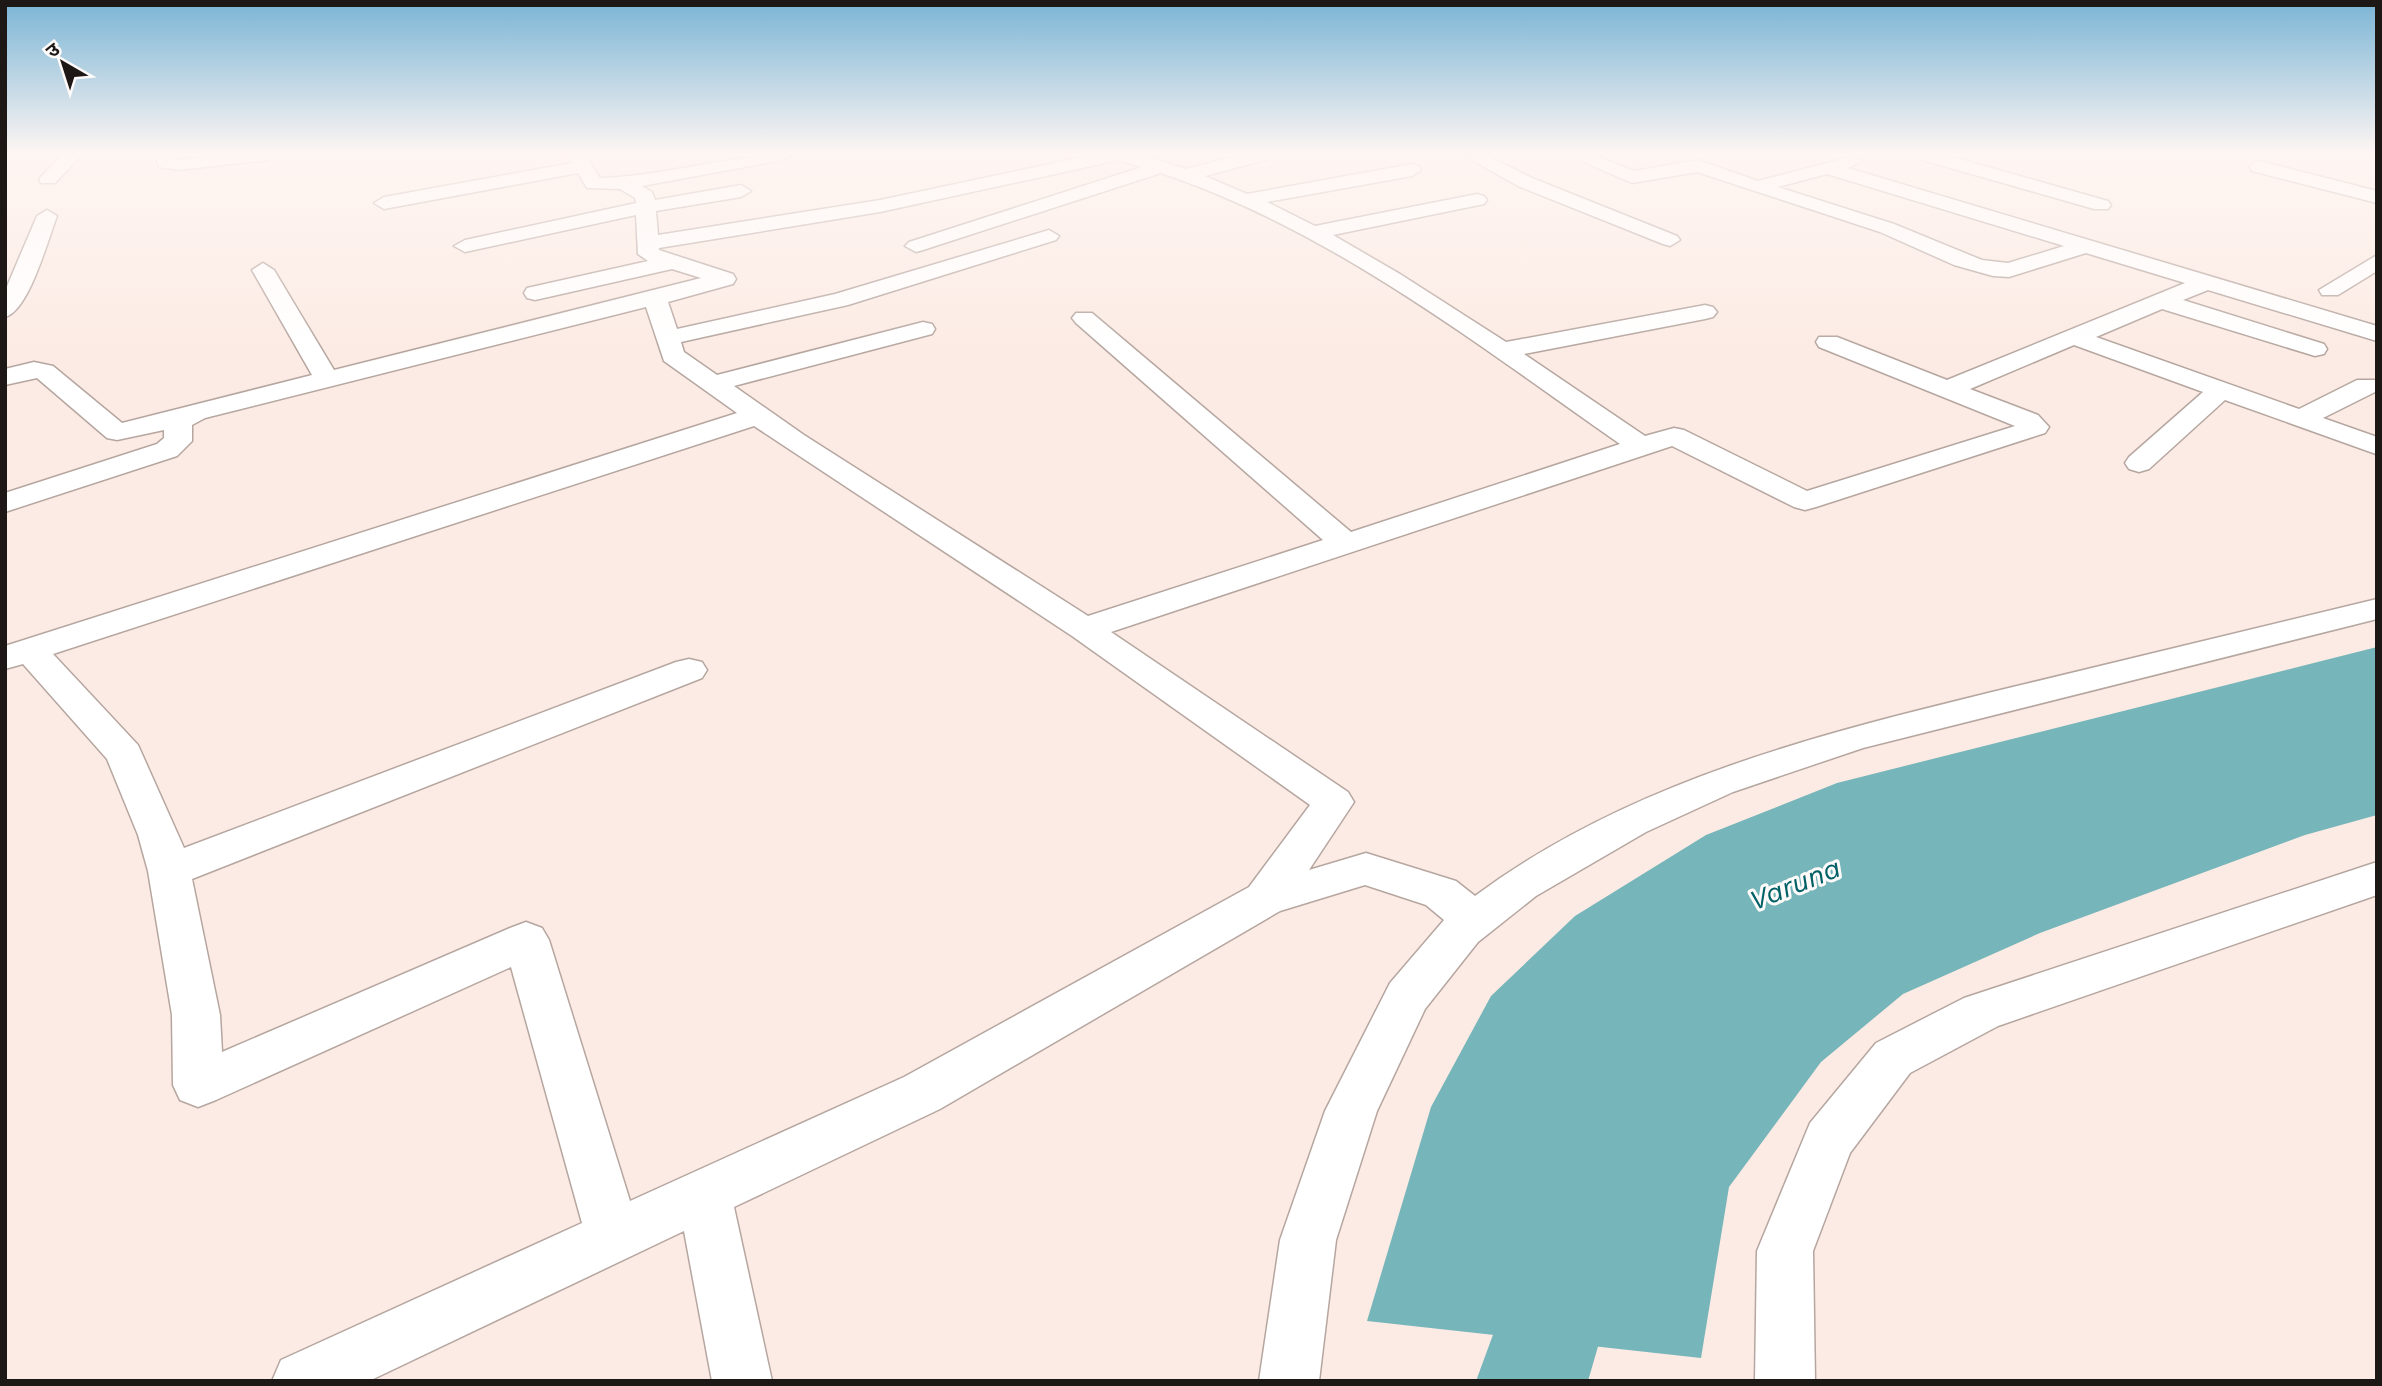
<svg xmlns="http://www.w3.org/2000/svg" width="2382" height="1386" viewBox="0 0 2382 1386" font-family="'Work Sans','Noto Sans Devanagari',sans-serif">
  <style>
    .water { fill: #76b5b9 }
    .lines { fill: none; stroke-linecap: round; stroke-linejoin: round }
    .river { fill: #76b5b9; fill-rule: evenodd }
    .minor-casing { stroke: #b6a6a0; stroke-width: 3 }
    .minor { fill: #fff; fill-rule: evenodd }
    .labels { text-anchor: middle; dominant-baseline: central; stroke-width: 6; stroke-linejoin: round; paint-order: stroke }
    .near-water-label { font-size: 28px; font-style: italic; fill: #016167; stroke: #fffbfa }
  </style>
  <rect width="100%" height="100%" fill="#fcebe4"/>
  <path class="water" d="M2377,647V815L2305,835L2040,933L1903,994L1821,1062L1729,1187L1701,1358L1367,1321L1431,1107L1491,996L1575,916L1706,835L1837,783Z"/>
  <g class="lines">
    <path class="river" d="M1574,1200L1611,1215L1626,1250L1588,1381H1476L1537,1215Z"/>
    <g class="minor-casing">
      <path id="minor" d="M62,155H82L55,183H41L39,179Z
        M155,155H173L178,160L217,155H277L268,160L178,170L159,167Z
        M567,155H585L600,178C665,176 727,155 792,155L783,160L642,186L652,192L655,200L741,185L751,191L741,197L656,211L658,235L880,200L1092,155H1143L1186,169L1241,155H1272L1269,159L1205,176L1247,194L1412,164L1419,166L1421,170L1412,176L1267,202L1315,226L1477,194L1484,196L1487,200L1484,204L1333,235L1400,274L1506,342L1705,305L1713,307L1717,312L1713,317L1705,319L1524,354L1645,436L1674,428L1684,430L1807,491L2015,426L1819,347L1816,342L1819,337H1837L1947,380L2185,283L2086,253L2009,277L1993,276L1954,265L1880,232L1697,172L1632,183L1568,155H1594L1634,171L1698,160L1758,181L1854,156L1863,161L1848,168L2377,326V341L2208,290L2183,300L2324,344L2327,349L2324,354L2315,356L2162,309L2096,337L2299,409L2357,380H2375V392L2323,418L2377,437L2376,454L2225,400L2149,469L2139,472L2129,469L2125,463L2129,457L2203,392L2074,345L1970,389L2038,415L2049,427L2045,433L1816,507L1805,510L1794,507L1672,446L1111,632L1348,792L1354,802L1309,870L1366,853L1456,881L1475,896C1634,778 1828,732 2017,686C2137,657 2257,628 2377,599V619L1863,748L1733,792L1646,832L1536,896L1478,942L1425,1009L1377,1111L1336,1240L1319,1381H1259L1280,1240L1325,1111L1390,983L1444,920L1426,905L1365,885L1280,911L940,1109L734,1207L772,1381H712L684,1231L369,1381H272L281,1360L582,1223L511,967L216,1100L198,1107L180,1100L173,1085L172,1015L148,871L138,835L107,759L23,664L5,669V646L737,413L664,361L646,307L205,418L192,425V441L177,456L5,512V493L157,444L164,438V430L117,440L107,438L37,378L5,385V369L34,362L53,366L122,423L312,375L252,270L263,263L274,270L334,370L701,278L672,269L535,300L527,298L524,293L527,288L648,261L638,254L636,215L465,252L454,246L465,240L636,203L635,198L620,189L587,188L578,173L384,209L374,203L384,197L572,163ZM1119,160L1142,167L909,242L905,246L916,252L923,250L1161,173C1331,230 1475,343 1620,444L1351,532L1092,313H1076L1072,318L1076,323L1323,540L1088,616L804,435L734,386L932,334L935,329L932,324L923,322L717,375L684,352L681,342L848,305L1056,240L1059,236L1049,230L835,294L677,329L668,302L733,284L736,279L733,274L659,250V248L880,212ZM1827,174L2064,246L2008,263L1982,260L1894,224L1778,187ZM754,426L1072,636L1310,805L1249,887L904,1077L630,1201L549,940L542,928L526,922L510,928L222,1052L220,1015L192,879L702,678L707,670L702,662L689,659L676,662L184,848L138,745L53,654Z
        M1463,155H1486L1532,178L1677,236L1680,240L1670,246L1663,244L1518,186Z
        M1916,155H1946L2108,201L2111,205L2108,209H2094L1919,159Z
        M2259,161L2377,191V203L2252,171L2250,167L2252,163Z
        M47,210L57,216C48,239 29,311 5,317V291L37,216Z
        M2377,255V271L2338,295H2322L2319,290Z
        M2377,862V895L1998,1026L1910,1073L1850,1153L1813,1251L1815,1381H1755L1757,1251L1810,1123L1876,1043L1964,998Z"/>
    </g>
    <use href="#minor" class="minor"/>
  </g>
  <linearGradient id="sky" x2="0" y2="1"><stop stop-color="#7ab4d5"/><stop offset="0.44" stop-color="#fef6f3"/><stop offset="1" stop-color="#fef6f3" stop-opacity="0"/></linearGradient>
  <rect width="2382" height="349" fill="url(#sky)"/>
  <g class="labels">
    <g class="near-water-label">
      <text transform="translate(1795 884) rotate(-22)">Varuna</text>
    </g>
  </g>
  <rect width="2382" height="1386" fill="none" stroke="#1d1715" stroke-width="14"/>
  <g transform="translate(63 63) rotate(321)" stroke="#fffbfa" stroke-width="5" paint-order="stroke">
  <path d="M0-5L12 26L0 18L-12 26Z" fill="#1d1715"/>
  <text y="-10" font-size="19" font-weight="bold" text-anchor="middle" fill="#1d1715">उ</text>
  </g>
</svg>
